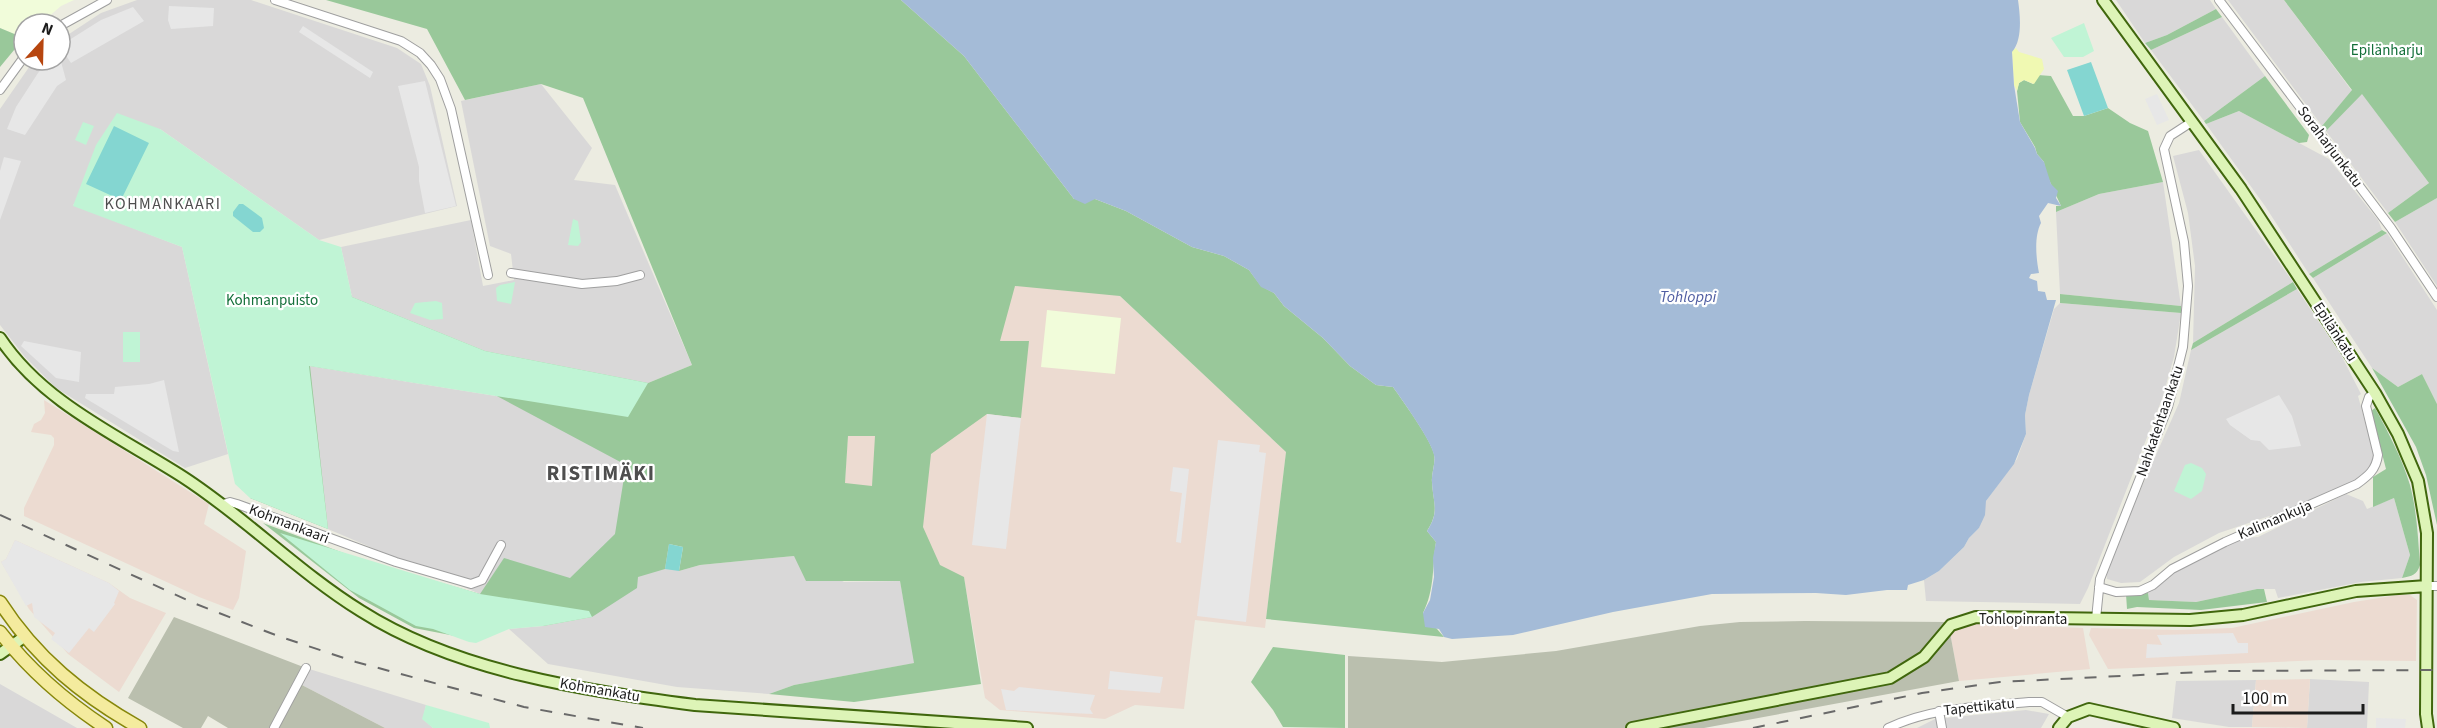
<svg xmlns="http://www.w3.org/2000/svg" width="2437" height="728" viewBox="0 0 2437 728" font-family="'Source Sans 3',sans-serif">
  <style>
    .residential { fill: #d9d8d8 }
    .commercial { fill: #ecdbd1 }
    .education { fill: #f1fcda }
    .construction { fill: #babfae }
    .forest { fill: #99c89a; fill-rule: evenodd }
    .sand { fill: #f0f9b2 }
    .park { fill: #c0f4d5 }
    .pitch { fill: #84d6d1 }
    .parking { fill: #e7e7e7 }
    .water { fill: #a4bbd7 }
    .lines { fill: none; stroke-linecap: round; stroke-linejoin: round }
    .street-casing { stroke: #9f9f9f; stroke-width: 10 }
    .secondary-casing { stroke: #40670d; stroke-width: 14 }
    .primary-casing { stroke: #87870b; stroke-width: 15 }
    .street { stroke: #fff; stroke-width: 8 }
    .secondary { stroke: #ddf4b7; stroke-width: 10 }
    .primary { stroke: #f4eb9e; stroke-width: 12 }
    .rail { stroke: #696969; stroke-width: 2; stroke-dasharray: 12 12; stroke-linecap: butt }
    .labels { text-anchor: middle; dominant-baseline: central; stroke-width: 4.5; stroke-linejoin: round; paint-order: stroke }
    .park-label { font-size: 15px; fill: #136f39; stroke: #fff }
    .street-label { font-size: 15px; fill: #1b1b1b; stroke: #fff }
    .neighbourhood-label { font-size: 16px; letter-spacing: 1.5px; fill: #4e4e4e; stroke: #fff }
    .water-label { font-size: 16px; font-style: italic; fill: #505ea2; stroke: #fff }
    .district-label { font-size: 21px; font-weight: bold; letter-spacing: 1.5px; fill: #4e4e4e; stroke: #fff }
  </style>
  <rect width="100%" height="100%" fill="#ecece1"/>
  <path class="residential" d="M137,0H251L397,48L421,64L430,86L457,206L319,240L160,129L73,205L182,247L228,454L185,468L56,388L25,357L0,325V109L34,60H60V40L101,13Z
    M2116,0H2210L2216,9L2167,35L2145,43Z
    M2228,0H2284L2352,91L2322,126Z
    M2222,17L2265,76L2204,121L2151,50Z
    M541,84L592,148L574,180L615,185L692,365L648,383L485,351L352,297L341,247L471,220L483,286L514,280L511,254L490,246L461,101Z
    M2362,93L2429,183L2388,213L2326,131Z
    M2239,111L2329,159L2378,220L2382,230L2309,274L2265,206L2206,124Z
    M2199,150L2293,282L2193,343L2195,266L2188,213L2173,156Z
    M2163,182L2181,306L2060,294L2056,212L2099,194Z
    M2437,198V286L2395,222Z
    M2387,233L2437,310V404L2422,374L2398,387L2372,368L2313,278Z
    M2297,289L2341,355L2361,394L2358,396L2375,457L2371,467L2359,478L2326,497L2219,533L2174,557L2140,582L2121,583L2107,579L2106,570L2109,561L2179,403L2191,350Z
    M2060,303L2181,313L2174,357L2162,399L2088,588L2080,604L1926,601L1924,580L1939,571L1964,547L1969,538L1979,528L1986,501L2017,459L2026,434L2025,415L2029,395L2054,309Z
    M309,366L628,417L679,571L700,565L794,556L844,582L900,581L915,663L794,685L769,694L677,687L548,664L509,629L543,626L592,617L480,594L328,529Z
    M2346,494L2363,501L2367,509L2394,498L2410,555L2402,578L2361,582L2278,598L2275,589H2257L2196,602L2149,600L2148,593L2172,572L2243,538L2258,537Z
    M306,668L426,705L423,719L433,728H385L298,683Z
    M2310,679L2369,682L2367,728H2307Z
    M2256,680L2252,727H2229L2172,718L2176,681Z
    M0,684L77,728H0Z
    M2026,710L2049,714L2041,728H1917L1935,719Z"/>
  <path class="commercial" d="M951,240L1120,296L1286,452L1265,628L1195,620L1184,709L1135,705L1105,719L1000,710L985,698L964,578L842,528L852,370Z
    M44,400L209,504L204,524L246,551L239,598L233,610L199,597L24,516V508L54,445V438L51,435L31,432L34,424L41,420L45,413Z
    M15,540L109,583L130,598L166,613L119,692L68,654L29,609L1,562L6,559Z
    M2398,595H2410L2417,600L2416,661L2321,660L2108,669L2089,635L2091,628L2177,630L2232,628L2354,602Z
    M1948,622L2083,628L2090,669L1959,681Z
    M2310,679L2307,728L2252,727L2256,680Z"/>
  <path class="education" d="M0,0H74L61,6L40,24H24V38L0,28Z
    M1047,310L1121,318L1115,374L1041,367Z"/>
  <path class="construction" d="M174,617L306,668L298,683L385,728H228L208,716L201,728H183L128,698Z
    M1805,621L1948,622L1959,681L1704,728H1348V656L1442,662L1556,651L1700,626L1740,622Z"/>
  <path class="forest" d="M326,0H901L964,56L1074,199H1095L1126,211L1192,247L1224,256L1249,270L1261,286L1274,293L1284,306L1323,338L1350,366L1376,385L1393,387C1403,401 1431,440 1434,454C1436,463 1431,474 1432,482C1433,503 1440,511 1427,531L1436,542C1432,567 1435,589 1423,613L1444,637L1266,619L1286,452L1120,296L1015,286L1000,341H1029L1021,418L987,414L931,454L923,527L940,565L964,577L981,684L854,702L769,694L794,685L914,663L900,581H806L794,556L700,565L679,571L683,547L669,544L665,569L638,577L637,588L592,617L543,626L510,625L476,640L414,628L359,598L263,523L365,561L480,594L504,558L570,578L615,534L626,465L495,395L310,366L328,529L250,498L270,395L340,272L352,297L485,351L648,383L692,365L583,98L541,84L465,100L427,29ZM848,436H875L872,486L845,483Z
    M2284,0H2437V198L2395,222L2388,213L2429,183L2362,94L2326,131L2322,126L2352,90Z
    M2216,9L2222,17L2151,50L2145,43L2167,35Z
    M0,28L24,38L0,67Z
    M2038,75L2051,76L2073,116H2084L2108,108L2130,123L2148,131L2163,182L2099,194L2056,212V206H2061L2045,171L2044,162L2037,154L2035,147L2020,122L2017,91L2019,83L2024,80L2033,84Z
    M2265,76L2309,135L2307,142L2299,143L2239,111L2206,124L2204,121Z
    M2382,230L2387,233L2313,278L2309,274Z
    M2293,282L2297,289L2191,350L2193,343Z
    M2060,294L2181,306V313L2060,303Z
    M2372,368L2398,387L2422,374L2437,404V525L2426,475L2416,447Z
    M2375,408C2388,432 2402,458 2410,485C2417,511 2418,538 2420,565C2417,575 2412,576 2402,578L2410,555L2394,498L2373,507V477L2386,469L2371,411Z
    M2257,589H2264L2267,602L2201,610L2137,607L2127,609L2126,594L2148,593L2149,600L2196,602Z
    M1273,647L1345,655V728L1283,727L1273,710L1251,682Z"/>
  <path class="sand" d="M2016,48L2019,52L2042,59L2044,69L2034,84L2024,80L2019,83L2017,91L2014,85L2012,51Z"/>
  <path class="park" d="M2084,23L2094,51L2083,57H2064L2051,38Z
    M117,113L160,129L319,240L341,247L352,297L485,351L648,383L628,417L309,366L328,529L250,498L235,484L182,247L73,206L96,145Z
    M83,122L94,126L86,145L75,140Z
    M573,219L578,221L581,242L578,246L568,245Z
    M515,282L511,304L497,301L496,288L500,285Z
    M436,301L442,303L443,319L430,320L410,313L415,303Z
    M123,332H140V362H123Z
    M2191,463L2202,468L2206,474L2202,491L2191,499L2174,491L2185,465Z
    M280,533L480,594L589,611L592,617L543,626L509,629L476,643L469,642L433,629L416,626L350,590Z
    M426,705L489,723L490,728H433L422,719Z"/>
  <path class="pitch" d="M2091,62L2108,108L2084,116L2067,70Z
    M114,126L149,143L121,200L86,184Z
    M239,204H243L262,218L264,228L260,232H253L233,216V212Z
    M669,544L683,547L679,571L665,569Z"/>
  <path class="parking" d="M169,6L214,8L213,26L171,29L168,20Z
    M133,7L144,21L71,63L67,57L66,42L101,20Z
    M303,26L373,72L370,78L299,32Z
    M60,58L66,80L57,86L25,135L7,129L16,107L38,73L49,60H60Z
    M425,81L456,206L425,213L419,181V167L398,86Z
    M2157,94L2169,120L2157,125L2145,99Z
    M4,157L21,161L0,220V171Z
    M24,341L81,352L79,382L56,378L21,346Z
    M164,380L179,452L173,451L85,398L86,394H114L115,387L149,384Z
    M2279,395L2292,416L2301,446L2269,450L2260,441L2251,440L2230,425L2226,419Z
    M987,414L1021,418L1006,549L972,545Z
    M1218,440L1260,445L1259,452L1266,453L1246,622L1197,616Z
    M1173,467L1189,469L1181,543L1176,542L1182,493L1170,491Z
    M15,540L109,583L119,591L114,603L115,604L94,632L89,628L69,653L51,639L55,633L34,617L32,603L26,606L1,562L6,559Z
    M2233,633L2238,643H2248V653L2146,658L2147,644L2162,645L2157,635Z
    M1110,671L1163,677L1160,693L1108,689Z
    M1019,687L1095,695L1090,709L1093,714L1006,710L1001,689L1014,691Z
    M2376,718L2406,719L2405,728H2376Z"/>
  <path class="water" d="M901,0H2018C2020,14 2023,40 2012,52L2014,85L2020,122L2035,148L2037,154L2044,162L2051,184L2058,191L2056,198L2061,206L2048,203L2039,216L2041,223C2034,236 2036,258 2039,273L2031,274L2029,278L2037,281L2038,291L2045,292L2047,300H2056L2029,395L2025,415L2026,434L2014,464L1986,501L1985,515L1979,528L1969,538L1964,547L1939,571L1924,580L1908,585L1907,590H1887L1846,595L1816,593L1712,594L1613,612L1513,635L1452,639L1444,637L1439,629L1425,627L1423,613L1430,600L1434,577L1433,558L1436,542L1427,531C1440,511 1433,504 1432,482C1431,474 1436,463 1434,455C1431,440 1403,401 1393,387L1376,385L1350,366L1323,338L1284,306L1274,293L1261,287L1249,270L1224,256L1192,247L1126,211L1095,199L1085,204L1074,199L964,56Z"/>
  <g class="lines">
    <g class="street-casing">
      <path id="street" d="M275,0L401,41L420,53L431,65L440,79L451,109L488,275
        M2219,0L2391,228L2437,297
        M60,26L107,0
        M0,90L24,57
        M511,273L582,284L617,281L640,275
        M223,504L230,502L237,504L396,562L471,584L482,580L501,545
        M2427,586H2437
        M2099,587L2116,592L2140,591L2153,585L2172,569L2225,542L2357,484C2368,476 2376,470 2378,455L2366,406L2369,397L2375,393
        M2096,619L2100,579L2168,407L2183,347L2188,286L2184,242L2164,149L2170,136L2190,123
        M1939,711L1942,728
        M274,728L306,668
        M1888,728C1932,707 1981,707 2029,702H2042L2068,717"/>
    </g>
    <g class="secondary-casing">
      <path id="secondary" d="M2103,0L2241,189L2375,393L2398,434L2418,481L2427,533L2426,714L2428,728
        M0,338C43,403 119,436 183,477C245,517 298,572 361,611C457,672 583,690 695,705L1027,728
        M0,654L24,637
        M1632,728L1890,678L1924,657L1951,625L1976,617L2190,620L2243,615L2356,591L2427,586
        M2059,728L2068,717L2089,709L2174,728"/>
    </g>
    <g class="primary-casing">
      <path id="primary" d="M0,602C36,658 83,696 140,728
        M0,632C30,671 65,701 106,728"/>
    </g>
    <use href="#street" class="street"/>
    <use href="#secondary" class="secondary"/>
    <use href="#primary" class="primary"/>
    <path class="rail" d="M0,515L196,604L278,636L356,662L524,707L643,728
      M1753,728L1922,693L2000,682L2221,671L2437,670"/>
  </g>
  <g class="labels">
    <g class="park-label">
      <text x="2387" y="50">Epilänharju</text>
      <text x="272" y="300">Kohmanpuisto</text>
    </g>
    <g class="street-label">
      <text transform="translate(2330 147) rotate(53)">Soraharjunkatu</text>
      <text transform="translate(2335 332) rotate(57)">Epilänkatu</text>
      <text transform="translate(2160 421) rotate(-71)">Nahkatehtaankatu</text>
      <text transform="translate(2275 520) rotate(-23)">Kalimankuja</text>
      <text transform="translate(289 524) rotate(21)">Kohmankaari</text>
      <text x="2023" y="619">Tohlopinranta</text>
      <text transform="translate(600 690) rotate(10)">Kohmankatu</text>
      <text transform="translate(1979 707) rotate(-6)">Tapettikatu</text>
    </g>
    <g class="neighbourhood-label">
      <text x="163" y="204">KOHMANKAARI</text>
    </g>
    <g class="water-label">
      <text x="1688" y="297">Tohloppi</text>
    </g>
    <g class="district-label">
      <text x="601" y="473">RISTIMÄKI</text>
    </g>
  </g>
  <g transform="translate(42 42) rotate(22)"><circle r="28" fill="#ffffff" stroke="#a4a4a4" stroke-width="1.5"/>
  <path d="M0-4.5L10 22L0 15L-10 22Z" fill="#b7460f"/>
  <text y="-9" font-size="16" font-weight="bold" text-anchor="middle" fill="#1b1b1b">N</text>
  </g>
  <path d="M2233 704v9h130v-9" fill="none" stroke="#1b1b1b" stroke-width="3"/>
  <text x="2242" y="704" font-size="18" fill="#1b1b1b" stroke="#ffffff" stroke-width="4.5" paint-order="stroke">100 m</text>
</svg>
